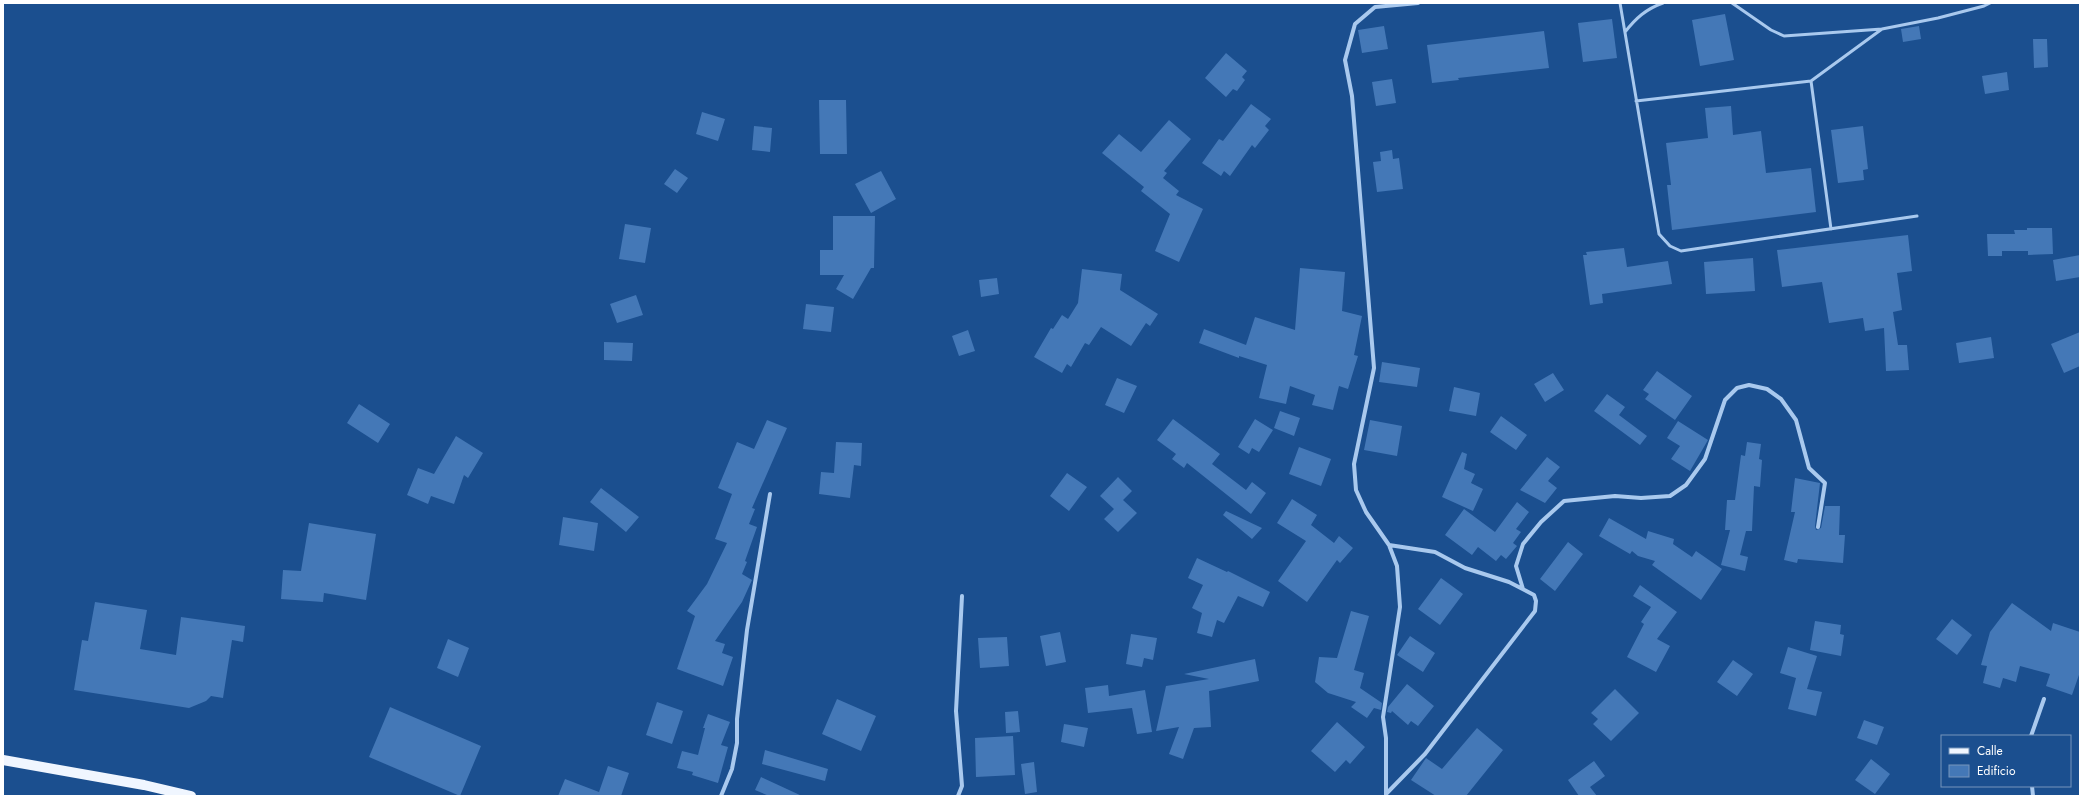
<svg xmlns="http://www.w3.org/2000/svg" width="2083" height="799" viewBox="0 0 2083 799" font-family="Jost,sans-serif">
  <style>
    .building { fill: #4478b7 }
    .lines { fill: none; stroke-linecap: round; stroke-linejoin: round }
    .service { stroke: #a9c9ee; stroke-width: 3 }
    .minor { stroke: #a9c9ee; stroke-width: 4 }
    .primary { stroke: #f0f6ff; stroke-width: 10 }
  </style>
  <rect width="100%" height="100%" fill="#1b4f8f"/>
  <path class="building" d="M1725,14L1734,60L1700,66L1692,20Z
    M1612,19L1617,58L1583,62L1578,23Z
    M1384,26L1388,49L1362,53L1358,30Z
    M1919,26L1921,39L1903,42L1901,29Z
    M1544,31L1549,68L1458,78L1459,80L1432,83L1427,45Z
    M2033,39H2047L2048,67L2034,68Z
    M1226,53L1247,71L1242,77L1245,80L1237,91L1233,89L1226,97L1205,78Z
    M2007,72L2009,90L1985,94L1982,76Z
    M1392,79L1396,103L1376,106L1372,82Z
    M819,100H846L847,154H820Z
    M1251,104L1271,119L1265,126L1269,130L1255,148L1252,145L1230,176L1224,171L1221,176L1202,163L1219,139L1223,141Z
    M1731,106L1733,135L1761,131L1766,173L1811,168L1816,212L1672,230L1667,185H1671L1666,143L1708,138L1705,108Z
    M702,112L725,119L718,141L696,134Z
    M1169,120L1191,139L1164,171L1167,173L1163,178L1179,191L1176,195L1203,209L1179,262L1155,251L1170,214L1141,191L1144,187L1102,153L1119,134L1141,152Z
    M754,126L772,128L770,152L752,150Z
    M1863,126L1868,169L1863,170L1864,180L1838,183L1831,130Z
    M1392,150L1393,159L1399,158L1403,189L1377,192L1373,162L1381,161L1380,152Z
    M675,169L688,178L677,193L664,184Z
    M881,171L896,199L871,213L855,184Z
    M833,216H875L874,268H871L853,299L836,289L844,275H820V250H833Z
    M625,224L651,228L645,263L619,259Z
    M2027,228H2052L2053,254L2028,255V251H2002V256H1988L1987,234H2015L2014,230H2027Z
    M1908,235L1912,271L1897,273L1902,310L1893,312L1898,345H1907L1909,370L1886,371L1884,328L1865,331L1863,318L1829,323L1822,282L1782,287L1777,250Z
    M1624,248L1627,267L1668,261L1672,284L1602,294L1603,303L1590,305L1583,255H1587L1586,252Z
    M2080,255V277L2056,281L2053,260Z
    M1753,258L1755,291L1706,294L1704,262Z
    M1300,268L1345,272L1342,311L1362,316L1354,355L1358,356L1348,389L1339,386L1333,410L1312,405L1315,395L1290,386L1286,404L1259,398L1267,365L1239,356V358L1199,343L1204,329L1246,345L1255,317L1295,330Z
    M1082,269L1122,274L1120,290L1158,314L1150,326L1146,323L1131,346L1101,327L1089,345L1085,343L1071,367L1067,364L1062,373L1034,357L1051,328L1053,329L1062,315L1068,319L1078,303Z
    M997,278L999,294L981,297L979,280Z
    M636,295L643,315L617,323L610,304Z
    M806,304L834,307L831,332L803,329Z
    M968,330L975,351L959,356L952,336Z
    M2080,332V366L2064,373L2051,344Z
    M1991,337L1994,358L1959,363L1956,343Z
    M604,342L633,343L632,361L604,360Z
    M1382,362L1420,368L1417,387L1379,382Z
    M1657,371L1692,396L1675,420L1645,399L1649,394L1643,390Z
    M1553,373L1564,390L1545,402L1534,384Z
    M1117,378L1137,386L1124,413L1105,405Z
    M1454,387L1480,393L1476,416L1449,411Z
    M1607,394L1625,407L1619,415L1647,436L1640,445L1594,411Z
    M359,404L390,424L378,443L347,423Z
    M1280,411L1300,418L1294,436L1274,428Z
    M1501,416L1527,435L1516,450L1490,432Z
    M1173,419L1220,454L1212,464L1246,490L1252,482L1266,493L1251,514L1187,463L1184,468L1172,459L1176,454L1157,440Z
    M1255,419L1273,430L1259,452L1252,448L1249,454L1238,447Z
    M767,420L787,428L752,508L755,509L749,524L757,527L745,561L747,562L742,574L752,580L742,602L715,641L725,644L722,653L733,657L723,686L677,669L695,616L687,611L707,584L727,543L715,539L732,494L718,488L737,442L754,449Z
    M1370,420L1402,426L1397,456L1364,450Z
    M1678,421L1708,440L1690,471L1671,459L1680,446L1667,438Z
    M456,436L483,453L468,478L464,475L454,504L431,496L428,504L407,495L418,468L434,474Z
    M836,442L862,443L861,466L854,465L850,498L819,494L821,472L834,473Z
    M1747,442L1761,444L1759,459L1762,460L1760,487L1754,486L1752,531H1746L1740,555L1748,557L1745,571L1721,565L1730,530H1725L1727,500H1735L1741,455L1745,456Z
    M1299,447L1331,459L1321,486L1289,474Z
    M1462,452L1467,454L1464,469L1475,474L1471,483L1483,489L1473,511L1442,497Z
    M1547,457L1560,467L1548,481L1557,488L1545,503L1520,490Z
    M1067,473L1087,487L1069,511L1050,496Z
    M1118,477L1132,491L1123,500L1137,513L1118,532L1104,519L1114,509L1100,496Z
    M1795,478L1820,483L1815,526L1816,530L1821,528L1825,506H1840L1839,535H1845L1843,563L1798,559L1797,563L1784,560L1795,512H1791Z
    M601,488L639,517L626,532L590,502Z
    M1292,499L1317,515L1311,525L1334,543L1339,536L1353,548L1340,563L1337,560L1307,602L1278,581L1306,541L1277,523Z
    M1517,502L1529,512L1516,529L1521,532L1513,543L1517,546L1506,559L1501,555L1496,561L1478,547L1472,555L1445,535L1464,509L1495,532Z
    M1226,511L1262,528L1252,539L1223,515Z
    M563,517L598,523L594,551L559,545Z
    M1609,518L1646,539L1648,531L1674,539L1673,544L1692,557L1696,551L1722,569L1701,600L1652,565L1655,561L1638,556L1632,551L1630,554L1599,536Z
    M309,523L376,534L366,600L324,593L323,602L281,599L283,570L301,571Z
    M1568,542L1583,554L1555,591L1540,579Z
    M1197,558L1227,572L1228,571L1270,592L1263,607L1238,596L1224,623L1217,620L1212,637L1197,633L1202,613L1192,608L1203,585L1188,578Z
    M1441,578L1463,594L1440,625L1418,609Z
    M1640,585L1677,612L1657,639L1670,646L1656,672L1627,657L1644,624L1641,622L1651,607L1633,596Z
    M95,602L147,610L140,649L176,655L181,617L245,626L243,642L232,640L223,698L211,696L206,701L189,708L74,690L82,640L88,641Z
    M2012,603L2051,631L2053,623L2080,632V672L2072,695L2046,686L2050,674L2020,666L2016,682L2003,678L2000,688L1983,683L1987,666L1981,665L1990,632Z
    M1351,611L1369,616L1354,670L1364,673L1360,688L1382,703L1381,710L1374,708L1367,718L1351,707L1356,702L1328,693L1315,682L1319,657L1337,658Z
    M1952,619L1972,635L1957,655L1936,639Z
    M1815,621L1841,625L1840,634L1844,635L1841,656L1810,650Z
    M1060,632L1066,662L1046,666L1040,636Z
    M1131,634L1157,638L1153,660L1144,658L1142,667L1126,664Z
    M1410,636L1435,653L1423,672L1397,655Z
    M1007,637L1009,666L980,668L978,638Z
    M448,639L469,648L458,677L437,668Z
    M1788,647L1817,656L1807,689L1822,692L1816,716L1788,709L1796,678L1780,673Z
    M1255,659L1259,681L1209,691L1211,727L1194,728L1183,759L1169,754L1179,727L1156,731L1166,686L1209,679L1184,674Z
    M1733,660L1753,674L1737,696L1717,682Z
    M1407,684L1434,706L1418,726L1411,721L1408,725L1392,711L1391,713L1387,712L1388,707Z
    M1108,685L1109,696L1145,690L1152,732L1137,734L1132,708L1088,713L1085,688Z
    M1615,689L1639,713L1611,741L1593,724L1598,719L1591,713Z
    M837,699L876,716L861,751L822,734Z
    M657,702L683,711L672,744L646,735Z
    M390,707L481,746L460,796L369,757Z
    M1018,711L1020,732L1006,733L1005,712Z
    M708,714L730,722L721,745L728,747L718,783L692,775L693,772L677,768L682,751L698,755L705,728H703Z
    M1864,720L1884,727L1877,745L1857,738Z
    M1337,722L1365,747L1350,764L1346,760L1335,772L1311,751Z
    M1064,724L1088,728L1084,747L1061,742Z
    M1477,728L1503,750L1466,796H1436L1411,780L1426,758L1442,769Z
    M1013,736L1015,775L976,777L975,738Z
    M765,750L828,769L825,781L762,764Z
    M1871,759L1890,774L1875,794L1855,780Z
    M1594,761L1605,776L1590,787L1597,796H1579L1568,780Z
    M1034,762L1037,792L1025,794L1021,764Z
    M608,766L629,773L621,796H558L565,779L599,792Z
    M761,777L802,796H769L755,790Z"/>
  <g class="lines">
    <path class="service" d="M1620,3L1659,234L1670,246L1681,251L1917,216
      M1732,3L1771,30L1784,36L1882,29
      M1625,32C1636,18 1646,9 1663,3
      M1811,81L1831,229
      M1636,101L1811,81L1882,29L1938,18L1984,6L1990,3"/>
    <path class="minor" d="M1523,589L1516,566L1523,544L1541,522L1564,501L1615,496L1641,498L1670,496L1686,485L1705,459L1725,400L1737,388L1749,385L1767,389L1781,399L1796,420L1809,468L1825,483L1818,527
      M2031,736L2044,699
      M2032,786L2033,796
      M1387,793L1425,754L1535,611L1536,601L1534,595L1509,582L1465,568L1435,552L1389,545
      M721,796L732,769L737,743V719L747,630L770,494
      M958,796L962,786L956,711L962,596
      M1386,796V738L1383,717L1400,607L1397,566L1389,545L1366,512L1356,490L1354,464L1374,368L1352,96L1345,60L1355,24L1375,7L1418,3"/>
    <path class="primary" d="M3,760L144,785L191,796"/>
  </g>
  <rect width="2083" height="799" fill="none" stroke="#ffffff" stroke-width="8"/>
  <rect x="1941" y="735" width="130" height="52" fill="#1b4f8f" stroke="#7695bc"/>
  <rect x="1949" y="748" width="20" height="6" fill="#f0f6ff" stroke="#7695bc"/>
  <text x="1977" y="755" font-size="12" fill="#ffffff">Calle</text>
  <rect x="1949" y="765" width="20" height="12" fill="#4478b7" stroke="#7695bc"/>
  <text x="1977" y="775" font-size="12" fill="#ffffff">Edificio</text>
</svg>
